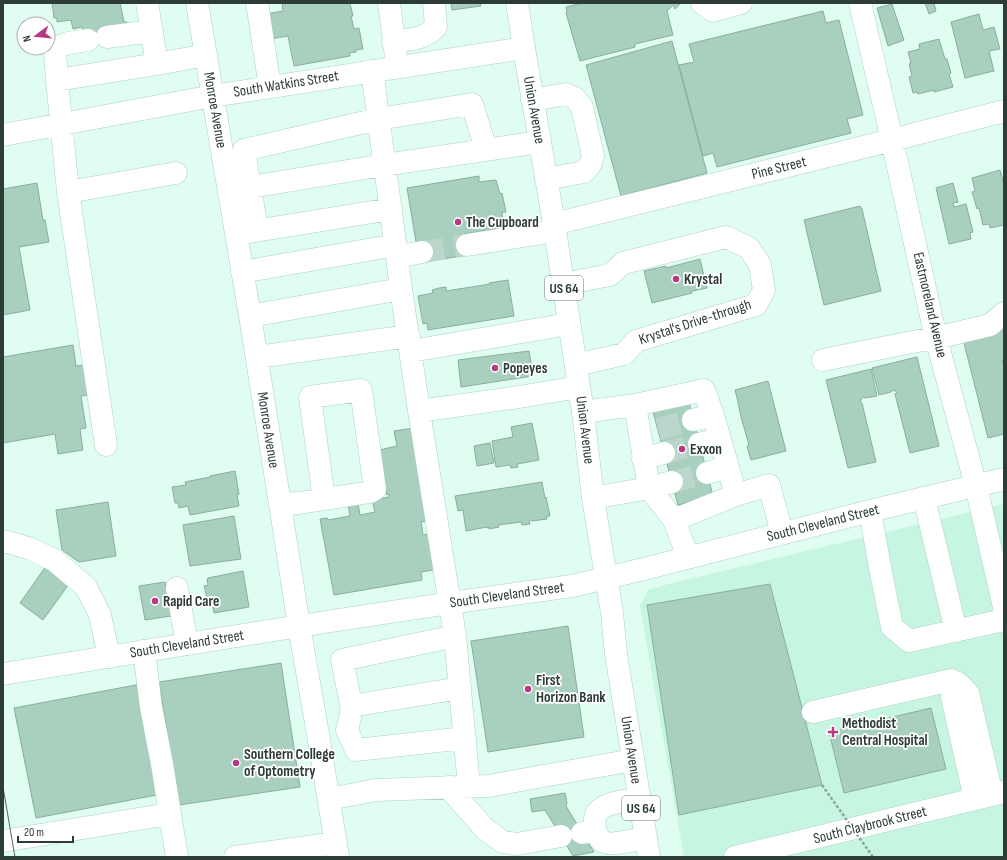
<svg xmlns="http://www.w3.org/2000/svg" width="1007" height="860" viewBox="0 0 1007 860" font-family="'Sofia Sans Condensed',sans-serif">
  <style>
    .built { fill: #c6f6e2 }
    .building { fill: #a9cfbf; stroke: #89ae9f }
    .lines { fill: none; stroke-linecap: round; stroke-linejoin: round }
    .minor-tunnel { stroke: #bbd6cb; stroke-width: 22; stroke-dasharray: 22 11; stroke-linecap: butt }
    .minor-casing { stroke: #acd2c2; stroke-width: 23 }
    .major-casing { stroke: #acd2c2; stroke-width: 23 }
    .minor { stroke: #fff; stroke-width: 22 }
    .major { stroke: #fff; stroke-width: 22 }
    .tram { stroke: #566860; stroke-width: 1 }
    .path-bridge { stroke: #8ea69c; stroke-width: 2.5; stroke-dasharray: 3 2; stroke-linecap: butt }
    .poi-dot { fill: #b73884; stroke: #fff; stroke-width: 1.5 }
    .labels { text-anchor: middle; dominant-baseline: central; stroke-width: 3.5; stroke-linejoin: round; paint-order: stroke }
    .shield { fill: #fff; stroke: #6c7672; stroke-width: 1 }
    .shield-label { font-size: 14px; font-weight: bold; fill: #2d3c36 }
    .street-label { font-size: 15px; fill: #2d3c36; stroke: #fff }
    .poi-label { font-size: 15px; font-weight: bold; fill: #2d3c36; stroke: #fff; text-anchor: start }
  </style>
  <rect width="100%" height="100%" fill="#dffdf0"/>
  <path class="built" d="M1004,504V857H684L640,606L648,590L668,584Z"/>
  <path class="building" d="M52,3H120L124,22H127L128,30L106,34L83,33L82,27L73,29L71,20L57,22V18H54Z
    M282,3H350L353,16H351L354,29L359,28L363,49L356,50V52L349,53L350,56L294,66L288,36L270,39L266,14L283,11Z
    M451,3H480L481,6L452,10Z
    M582,3H681L675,9L673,5L667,11L673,35L635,44V47L580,61L566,13L567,12L566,7Z
    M925,3H934L936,11L929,14Z
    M892,4L904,40L888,46L877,8Z
    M823,11L826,23L839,20L863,115L847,119L851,133L717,167L713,153L703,156L679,65L694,62L689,44Z
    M979,14L983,30L994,27L1000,49L989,51L994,71L965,78L951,22Z
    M939,39L945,59H947L951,73L949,74L953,87L934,92V90L918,94L917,92L913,93L909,77L912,76L909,64L911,63L908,52L920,49L919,44Z
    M672,41L707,173L621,196L586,65Z
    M1000,170L1004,184V225L990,228L989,224L983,225L979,208L977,209L972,192L975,191L972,178Z
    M479,176V182L496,180L500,194L502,193L506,212H502L504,227L464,234L467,255L425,262L416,242L407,188Z
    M37,183L43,220H45L49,242L19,247L30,310L3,315V189Z
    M953,183L958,202L953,203L954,207L966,204L973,232L970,233L971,239L949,244L936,188Z
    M860,206L862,209L881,291L824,305L804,220Z
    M700,259L707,288L692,291V293L652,303L644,271L666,266V268Z
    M508,280L514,316L428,330L427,323L423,324L418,296L433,293L432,290L439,288L446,287V291L490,284L489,283Z
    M1004,329V359L1002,362L1004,364V434L988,438L963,339Z
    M73,345L76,366L84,365L90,395L81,396L86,428L80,429L83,450L58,454L55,434L3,443V357Z
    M529,351L533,376L461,387L458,360Z
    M917,357L939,446L910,453L895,394L897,392L893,390L891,392L879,395L872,368Z
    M871,369L877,396L865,398L863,397L860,401L862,403L876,462L848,468L826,380Z
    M768,381L786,451L751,460L747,446L749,445L741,417L738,402L735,390Z
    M688,399L713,496L678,505L652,408Z
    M532,423L539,460L517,464L518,467L511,468L510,465L496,467L492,441L513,437L511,427Z
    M414,428L429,520L421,522L423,535L433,533L439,569L421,572L422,580L334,595L320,519L327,518L328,520L350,516L348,504L358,503L360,515L375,512L372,500L389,497V494L387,495L379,450L397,446L394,431Z
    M490,443L494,463L477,466L474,446Z
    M235,471L239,494L237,495L239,506L190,515L188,506L179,508L178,503H175L172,487L186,485L185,482L210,477V476Z
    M542,482L544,493L545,498L546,497L550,516L546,517L547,519L532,521L531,520H529L530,524L522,525L521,522L498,525L499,527L489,529V527L487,528V527L466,531L463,510L458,511L455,496Z
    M108,502L116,556L79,562L62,550L56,510Z
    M234,516L241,559L190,566L183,525Z
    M46,566L69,584L43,620L20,603Z
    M243,571L249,607L214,613L212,602H208L204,586L208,585L207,579H208V578Z
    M165,582L171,616L145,620L139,586Z
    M770,584L822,785L679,815L647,605Z
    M568,626L584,737L488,752L471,641Z
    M281,663L300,787L179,805L159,682Z
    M141,684L162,794L36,818L14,708Z
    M931,708L946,769L844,793L829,732Z
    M565,793L567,803L566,806L594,852L573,856L545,810L532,812L530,799Z"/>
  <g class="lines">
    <path class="minor-tunnel" d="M422,252L467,245
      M658,429L693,420
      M664,453L699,444
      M672,482L707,473"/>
    <g class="minor-casing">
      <path id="minor" d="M147,3L157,64L206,55
        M197,3L250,316L280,504L299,626L318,734L338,857
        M257,3L270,87
        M389,3L396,56
        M702,3L713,11L741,3
        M860,3L892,140L936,338L976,486L1004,607
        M107,37L152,31
        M393,42C408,40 426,39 436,27L434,3
        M372,71L397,257L422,252
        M57,80L55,52L60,46L68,43L88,40
        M532,100L566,94L575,98L582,107L593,156L590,165L584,172L546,179
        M3,135L213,96L524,48
        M250,187L384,165L540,142
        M68,192L176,173
        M554,224L892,140L1004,111
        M257,230L244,150L378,119L472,104L486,149
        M242,233L391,209
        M467,245L555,231
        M242,272L396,245
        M563,284L610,275L623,263L726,237L749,248L760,265L764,290L756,305L636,341L624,354L576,365
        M401,289L419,411L455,636L469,786
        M250,316L401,289L397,257
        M411,351L569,324
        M257,357L409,336
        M823,360L907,343L936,338L990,325L1004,313
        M635,405L704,390L713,415L736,495
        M419,411L519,397L579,387
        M583,412L635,405L649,488L593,498
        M693,420L713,415
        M699,444L720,439
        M106,445L68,192L57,80L157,64
        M643,459L664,453
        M707,473L728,467
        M672,482L649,488L674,520
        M924,498L956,631
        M280,504L299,503L370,492L375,489L361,390L310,397L324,499
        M870,511L881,573L892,627L909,641L1004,620
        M3,542H8L31,549L54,560L86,587L100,615L109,657
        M688,557L674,520L736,495L769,485L782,533
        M177,588L187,644
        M455,636L342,660L352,709L347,730L356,750L465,738
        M144,651L151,707L162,764L177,857
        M958,683L952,697L975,799
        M351,706L460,688
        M813,712L951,680L958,683L968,693L992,795
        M448,787L485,829L503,842L517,844L561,836
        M329,799L376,790L488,786L633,760
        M595,831C595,826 594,819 596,815C601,802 627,801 639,798
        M582,833L595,831C597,834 599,839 602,841C610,847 636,839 646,838
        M3,841L169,814
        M235,857L336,843
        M735,857L1004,792"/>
    </g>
    <g class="major-casing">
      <path id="major" d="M517,3L524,48L554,224L583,412L593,498L612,613L616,654L649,857
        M3,674L299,626L450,603L572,586L644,569L870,511L1004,479"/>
    </g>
    <use href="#minor" class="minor"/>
    <use href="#major" class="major"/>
    <path class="tram" d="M3,787L15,857"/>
    <path class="path-bridge" d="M822,785L873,857"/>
  </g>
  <g class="poi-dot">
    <circle cx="458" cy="222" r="4"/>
    <circle cx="676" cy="279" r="4"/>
    <circle cx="495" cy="368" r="4"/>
    <circle cx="682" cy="449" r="4"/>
    <circle cx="155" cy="601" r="4"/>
    <circle cx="528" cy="689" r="4"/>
    <path d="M831 726h4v4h4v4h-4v4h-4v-4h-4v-4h4z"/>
    <circle cx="236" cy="763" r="4"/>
  </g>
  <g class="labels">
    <g class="shield">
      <rect x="545" y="276" width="38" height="24" rx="3"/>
      <rect x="622" y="796" width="38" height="24" rx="3"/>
    </g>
    <g class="shield-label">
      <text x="564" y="288">US 64</text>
      <text x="641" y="808">US 64</text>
    </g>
    <g class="street-label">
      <text transform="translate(286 84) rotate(-9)">South Watkins Street</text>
      <text transform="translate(215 110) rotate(80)">Monroe Avenue</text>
      <text transform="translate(534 110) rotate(80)">Union Avenue</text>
      <text transform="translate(779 168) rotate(-14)">Pine Street</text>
      <text transform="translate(930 305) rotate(77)">Eastmoreland Avenue</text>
      <text transform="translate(695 322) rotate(-18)">Krystal's Drive-through</text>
      <text transform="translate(268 430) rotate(81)">Monroe Avenue</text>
      <text transform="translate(585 430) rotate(83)">Union Avenue</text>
      <text transform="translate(823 523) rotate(-14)">South Cleveland Street</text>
      <text transform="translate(507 595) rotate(-8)">South Cleveland Street</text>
      <text transform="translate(187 644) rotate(-9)">South Cleveland Street</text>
      <text transform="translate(631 750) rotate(81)">Union Avenue</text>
      <text transform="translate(870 825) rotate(-14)">South Claybrook Street</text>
    </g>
    <g class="poi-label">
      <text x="466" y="222">The Cupboard</text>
      <text x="684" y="279">Krystal</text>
      <text x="503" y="368">Popeyes</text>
      <text x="690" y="449">Exxon</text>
      <text x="163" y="601">Rapid Care</text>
      <text x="536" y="680">First<tspan x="536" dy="17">Horizon Bank</tspan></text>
      <text x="842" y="723">Methodist<tspan x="842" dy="17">Central Hospital</tspan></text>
      <text x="244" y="754">Southern College<tspan x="244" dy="17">of Optometry</tspan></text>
    </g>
  </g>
  <rect width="1007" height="860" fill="none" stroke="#2d3c36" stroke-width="8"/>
  <g transform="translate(36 36) rotate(254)"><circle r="19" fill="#ffffff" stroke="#abb1af"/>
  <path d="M0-3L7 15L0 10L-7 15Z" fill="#b73884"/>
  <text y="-6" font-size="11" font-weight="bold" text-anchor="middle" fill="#2d3c36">N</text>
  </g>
  <path d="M18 836v6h55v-6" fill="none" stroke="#2d3c36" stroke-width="2"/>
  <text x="24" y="836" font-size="12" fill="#2d3c36" stroke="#ffffff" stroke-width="3" paint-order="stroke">20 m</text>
</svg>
